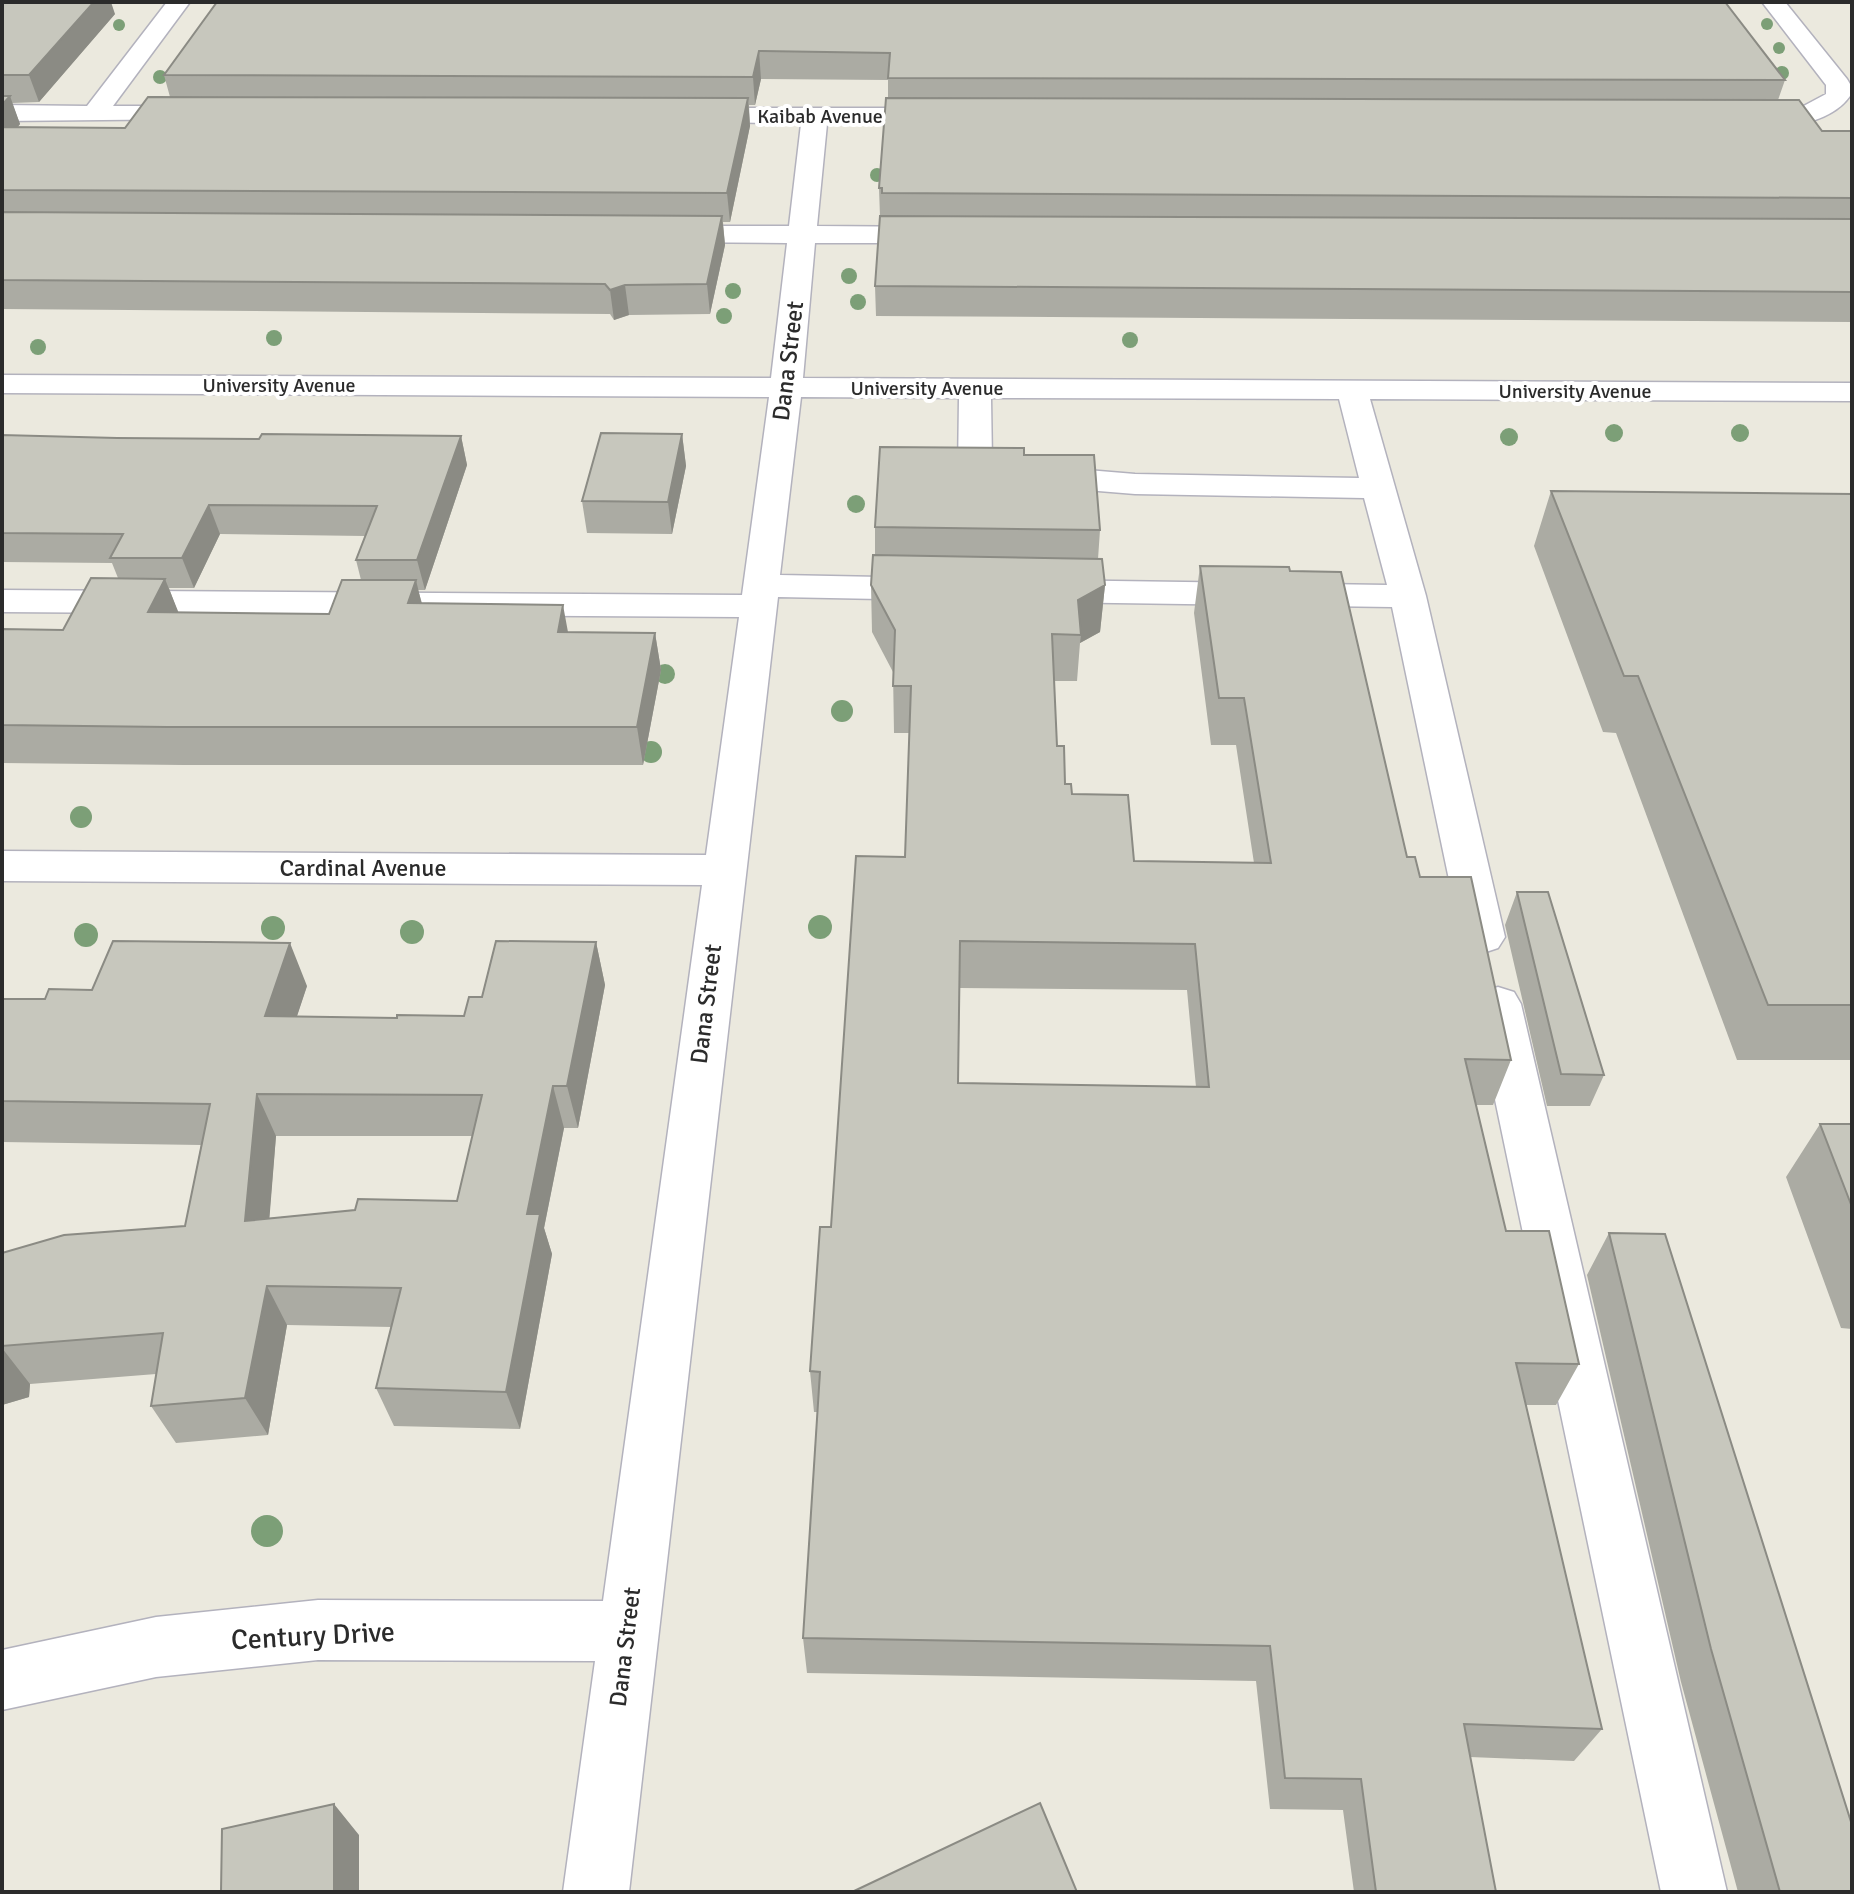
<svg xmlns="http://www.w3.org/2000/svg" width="1854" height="1894" viewBox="0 0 1854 1894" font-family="Signika,sans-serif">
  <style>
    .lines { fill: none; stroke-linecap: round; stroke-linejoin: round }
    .minor-casing { stroke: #b3b2bd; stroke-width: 3 }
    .minor { fill: #fff; fill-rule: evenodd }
    .tree { fill: #7c9f77 }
    .wall { fill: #ababa3; fill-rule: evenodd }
    .shaded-wall { fill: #8b8b84 }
    .building { fill: #c7c7bd; stroke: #8b8b84; stroke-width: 2; fill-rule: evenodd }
    .labels { text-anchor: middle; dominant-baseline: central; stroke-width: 8; stroke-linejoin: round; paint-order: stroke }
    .far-street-label { font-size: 20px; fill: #2b2b2b; stroke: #fff }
    .street-label { font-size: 24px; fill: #2b2b2b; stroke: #fff }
    .near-street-label { font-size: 28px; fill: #2b2b2b; stroke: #fff }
  </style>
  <rect width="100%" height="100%" fill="#ebe9de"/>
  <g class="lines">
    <g class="minor-casing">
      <path id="minor" d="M167,2H190L113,106H195L204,109L208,114L204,119L2,121V105L87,106Z
        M1762,2H1785L1847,79L1850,84V96C1830,125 1775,132 1743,124L1739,119L1743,114L1798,109L1826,94V85Z
        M692,108H943L952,111L956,116L952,121L943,124H827L817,226L940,227L950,229L954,235L950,241L940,243H815L803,378L1852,383V401L1370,399L1426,596L1505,937L1498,948L1483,953L1468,948L1461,937L1392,607L1045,602L1032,599L1027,591L1032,583L1045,580L1387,585L1364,498L1135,494L975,481L963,478L958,471L959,398L801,397L780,575L932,578L945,581L950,589L945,597L932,600L778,597L629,1892H563L595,1661L318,1660L156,1677L2,1710V1650L156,1617L318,1600L603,1601L702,885L2,881V851L706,855L739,617L2,612V590L742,595L769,397L2,393V375L771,378L787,243L664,242L654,240L650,234L654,228L664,226H789L801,124L683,121L679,116L683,111ZM991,398L1339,399L1359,478L1135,474L992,462Z
        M1498,987L1514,992L1521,1004L1727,1892H1661L1475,1004L1482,992Z"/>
    </g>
    <use href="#minor" class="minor"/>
  </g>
  <g class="tree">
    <circle cx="1767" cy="24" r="6"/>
    <circle cx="119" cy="25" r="6"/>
    <circle cx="1779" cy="48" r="6"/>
    <circle cx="1782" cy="73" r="7"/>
    <circle cx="160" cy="77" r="7"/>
    <circle cx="877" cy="175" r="7"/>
    <circle cx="849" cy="276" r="8"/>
    <circle cx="733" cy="291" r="8"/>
    <circle cx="858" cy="302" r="8"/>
    <circle cx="724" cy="316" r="8"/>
    <circle cx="274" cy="338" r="8"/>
    <circle cx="1130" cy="340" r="8"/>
    <circle cx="38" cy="347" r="8"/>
    <circle cx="1614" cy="433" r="9"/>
    <circle cx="1740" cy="433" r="9"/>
    <circle cx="1509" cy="437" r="9"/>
    <circle cx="856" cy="504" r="9"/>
    <circle cx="665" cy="674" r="10"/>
    <circle cx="842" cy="711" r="11"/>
    <circle cx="651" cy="752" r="11"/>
    <circle cx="81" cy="817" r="11"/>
    <circle cx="820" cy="927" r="12"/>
    <circle cx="273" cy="928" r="12"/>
    <circle cx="412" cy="932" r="12"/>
    <circle cx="86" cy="935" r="12"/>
    <circle cx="267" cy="1531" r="16"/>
  </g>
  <path class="wall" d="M2,2L115,14L39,102L12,103L20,124L18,127L125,128L170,97L164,75L217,2L1785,80L1778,100L1822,131H1852V322L876,316L875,286L880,217L879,188L888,98V80L761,79L755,105H749L750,126L730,222H723L725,245L710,314L629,315L614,320L610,314L2,309Z
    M682,434L686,466L672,534L587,533L582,501Z
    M2,435L117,438L259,439L461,436L467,465L425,590H418L422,603L568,632L655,633L661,670L643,765H183L2,763V629L63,630L118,578L112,563L2,562ZM220,534L365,536L356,560L361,580L329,614L178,613L169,588H194Z
    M1024,455L1100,530L1098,559L1105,585L1100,632L1080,643L1077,681H1054L1057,746L1065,784L1072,794L1134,861L1254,863L1236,745H1211L1194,613L1200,566L1290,571L1407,857L1420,877L1511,1060L1493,1105H1476L1506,1231L1579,1364L1556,1405H1526L1602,1729L1574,1761L1470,1757L1496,1892H1354L1343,1810L1270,1809L1256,1681L807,1673L803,1638L817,1412H814L810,1371L831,1227L905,857L909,733H894L893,672L872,632L871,585L875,555V527ZM960,988L1187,990L1196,1087L958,1083Z
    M1551,491L1852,494V1060H1737L1616,733L1603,732L1534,546Z
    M1517,892L1604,1075L1590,1106H1547L1505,925Z
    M596,942L605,985L578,1128H564L544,1228L552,1254L520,1429L394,1426L376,1388L392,1327L287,1325L268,1435L176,1443L151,1406L156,1374L30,1384L29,1397L2,1405V1253L185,1226L201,1145L2,1142V999H45L92,990L307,986L297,1016L397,1018L464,1016L482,997ZM276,1136H472L457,1201L269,1218Z
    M1820,1124H1852V1329L1841,1328L1786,1177Z
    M1609,1233L1852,1892H1738L1681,1682L1587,1275Z"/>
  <path class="shaded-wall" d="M93,2H111L115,14L39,102L29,75Z
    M759,51L761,79L755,105L753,77Z
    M10,96L20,124L2,145V105Z
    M748,98L750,126L730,222L727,193Z
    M722,216L725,245L710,314L707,284Z
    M625,285L629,315L614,320L610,290Z
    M682,434L686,466L672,534L668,502Z
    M461,436L467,465L425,590L417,560Z
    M209,505L220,534L194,588L182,558Z
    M165,579L180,616L148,612Z
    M416,580L425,618L408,603Z
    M1105,585L1100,632L1080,643L1081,635L1078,600Z
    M563,605L570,643L558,632Z
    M655,633L661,670L643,765L637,727Z
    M596,942L605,985L578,1128L567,1086Z
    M290,943L307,986L283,1058L265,1016Z
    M553,1086L564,1128L544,1228L552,1254L520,1429L506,1392L527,1214Z
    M257,1094L276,1136L266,1261L245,1221Z
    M267,1286L287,1325L268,1435L245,1398Z
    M2,1348L30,1384L29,1397L2,1405Z
    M334,1804L359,1835V1892H334Z"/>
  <path class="building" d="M2,2H94L29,75H2Z
    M217,2H1725L1785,80L888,78L890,53L759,51L753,77L164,75Z
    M2,96H10L2,105Z
    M148,97L748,98L727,193L2,190V127L125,128Z
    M886,98L1799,100L1822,131H1852V198L882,193V188H879Z
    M2,212L722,216L707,284L625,285L610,290L605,284L2,280Z
    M880,216L1852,219V292L875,286Z
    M601,433L682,434L668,502L582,501Z
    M262,434L461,436L417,560H356L377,506L209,505L182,558H110L123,534L2,533V435L117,438L259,439Z
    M880,447L1024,448V455H1094L1100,530L875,527Z
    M1551,491L1852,494V1005H1768L1638,676H1624Z
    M873,555L1102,559L1105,585L1078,600L1081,635L1052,634L1057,746H1064L1065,784H1071L1072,794L1128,795L1134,861L1271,863L1244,698H1219L1200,566L1289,567L1290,571L1341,572L1407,857H1415L1420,877H1471L1511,1060L1465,1059L1506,1231H1549L1579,1364L1516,1363L1602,1729L1464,1724L1496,1892H1376L1361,1779L1285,1778L1270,1646L803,1638L820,1372L810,1371L820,1227H831L856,856L905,857L911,686H893L895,630L871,585ZM960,941L1195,944L1209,1087L958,1083Z
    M91,578L165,579L148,612L329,614L342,580H416L408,603L563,605L558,632L655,633L637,727H167L2,725V629L63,630Z
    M1517,892H1548L1604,1075L1561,1074Z
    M113,941L290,943L265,1016L397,1018V1015L464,1016L469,997H482L496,941L596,942L567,1086H553L527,1214H540L506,1392L376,1388L401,1288L267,1286L245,1398L151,1406L163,1333L2,1346V1253L64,1235L185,1226L210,1104L2,1101V999H45L49,989L92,990ZM257,1094L482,1095L457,1201L358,1199L355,1210L245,1221Z
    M1820,1124H1852V1207Z
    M1609,1233L1665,1234L1852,1825V1892H1780L1711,1649Z
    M1040,1803L1077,1892H852Z
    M334,1804V1892H221L222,1829Z"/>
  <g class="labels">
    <g class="far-street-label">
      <text x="820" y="116">Kaibab Avenue</text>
      <text x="279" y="385">University Avenue</text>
      <text x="927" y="388">University Avenue</text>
      <text x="1575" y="391">University Avenue</text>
    </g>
    <g class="street-label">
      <text transform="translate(788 361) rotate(-83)">Dana Street</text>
      <text x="363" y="868">Cardinal Avenue</text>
      <text transform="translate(706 1004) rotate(-83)">Dana Street</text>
      <text transform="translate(625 1647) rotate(-83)">Dana Street</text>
    </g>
    <g class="near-street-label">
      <text transform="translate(313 1636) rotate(-3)">Century Drive</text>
    </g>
  </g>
  <rect width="1854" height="1894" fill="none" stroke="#2b2b2b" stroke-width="8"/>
</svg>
